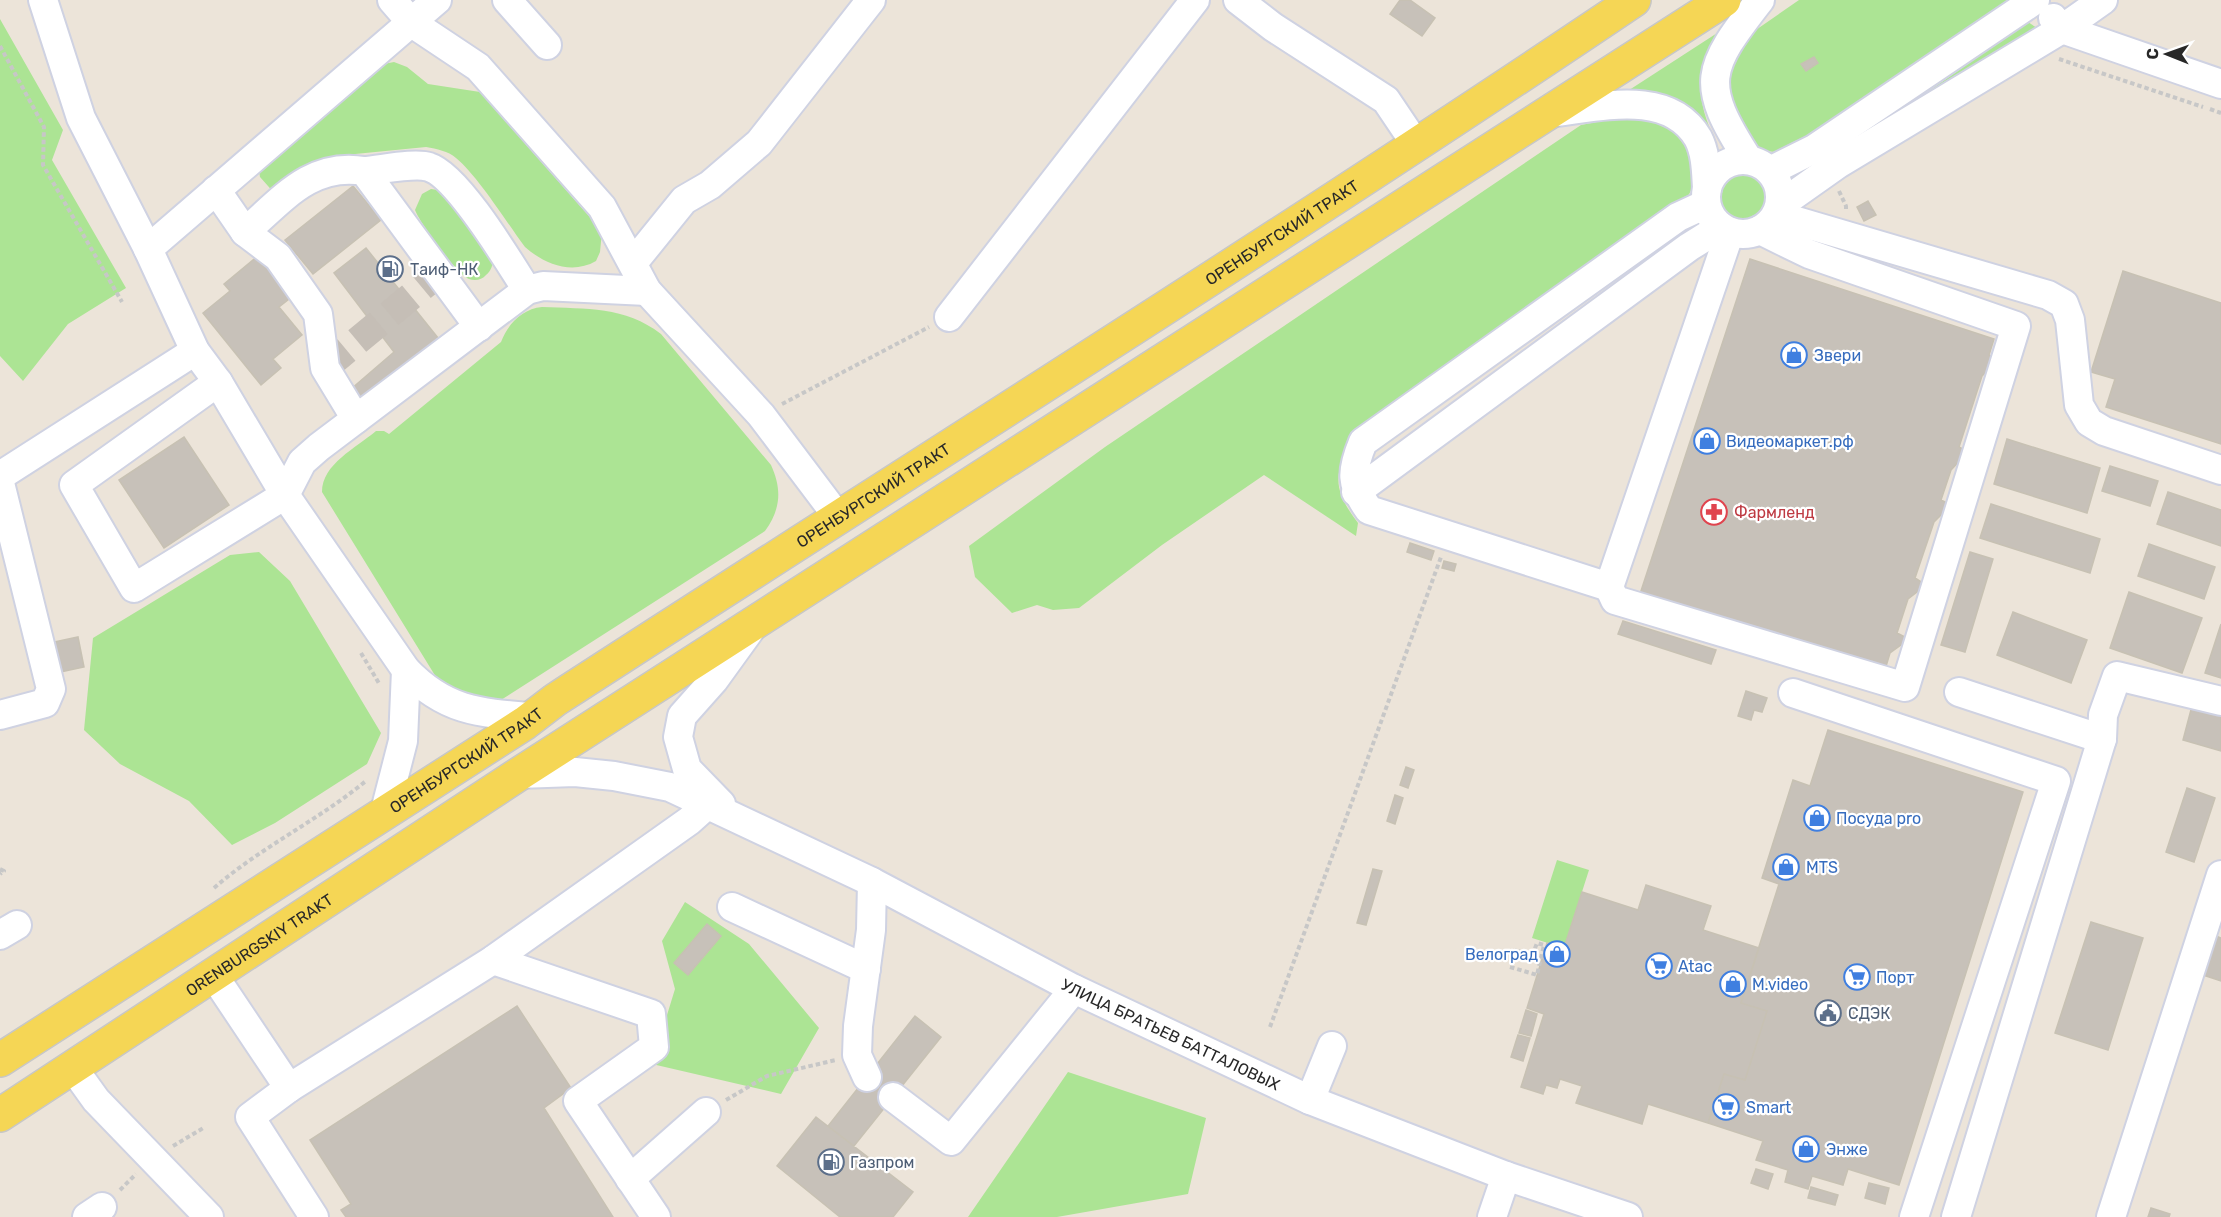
<svg xmlns="http://www.w3.org/2000/svg" width="2221" height="1217" viewBox="0 0 2221 1217" font-family="Rubik,sans-serif">
  <style>
    .green { fill: #ace494 }
    .building { fill: #c7c1b9; stroke: #c7c1b3; stroke-width: 1.5 }
    .lines { fill: none; stroke-linecap: round; stroke-linejoin: round }
    .minor-tunnel { stroke: #c5beb6; stroke-width: 28; stroke-dasharray: 28 14; stroke-linecap: butt }
    .minor-casing { stroke: #cfd2e2; stroke-width: 32 }
    .major-casing { stroke: #c7c7c7; stroke-width: 36 }
    .path { stroke: #c7c7c7; stroke-width: 4; stroke-dasharray: 4.5 3; stroke-linecap: butt }
    .minor { stroke: #fff; stroke-width: 28 }
    .major { stroke: #f5d655; stroke-width: 33 }
    .labels { text-anchor: middle; dominant-baseline: central; stroke-width: 4.5; stroke-linejoin: round; paint-order: stroke }
    .street-label { font-size: 16px; fill: #282828; stroke: #fff }
    .service-label { font-size: 16px; fill: #4e5e75; stroke: #fff; text-anchor: start }
    .shop-label { font-size: 16px; fill: #366cbe; stroke: #fff; text-anchor: start }
    .health-label { font-size: 16px; fill: #be3a42; stroke: #fff; text-anchor: start }
  </style>
  <rect width="100%" height="100%" fill="#ece4d9"/>
  <path class="green" d="M1799,0H2022L1912,78L1781,152C1745,153 1739,128 1721,101L1734,52L1750,34Z
    M0,19L63,130L52,160L126,288L68,324L23,381L0,356Z
    M2028,22L2037,28L1789,185L1787,175L1803,172L1893,116Z
    M1728,26C1699,67 1692,90 1714,138L1681,106L1623,94Z
    M394,62L407,67L428,84L480,92L602,231L600,252L596,261C572,275 544,264 525,247C507,223 478,176 456,158C448,151 437,149 426,147L345,155L276,195L260,177L259,170L384,64Z
    M1633,115L1663,122L1691,140L1694,185L1688,196L1353,444C1330,475 1336,494 1358,523L1356,536L1264,475L1162,545L1079,608L1053,610L1037,605L1012,613L975,577L969,546L1105,447L1581,125Z
    M1718 195a26 26 0 1 1 52 0a26 26 0 1 1-52 0Z
    M431,189L444,191L493,259C493,265 491,271 486,275C482,280 475,281 469,279C457,275 420,223 415,210L422,194Z
    M542,307C586,309 625,306 661,334L771,465C782,489 781,509 765,531L493,705L444,690L322,492C322,464 356,448 376,431H384L389,434L501,342C508,324 522,309 542,307Z
    M259,552L290,581L381,733L367,764L275,823L232,845L189,801L120,764L84,730L93,638L230,555Z
    M1557,860L1589,870L1564,948L1532,938Z
    M685,902L749,944L819,1028L781,1094L652,1064L675,989L662,941Z
    M1068,1072L1206,1118L1188,1194L1057,1217H968Z"/>
  <path class="building" d="M1400,0H1410L1435,18L1422,36L1390,14Z
    M1814,57L1818,63L1806,71L1801,64Z
    M353,186L381,220L313,274L285,240Z
    M1868,201L1876,215L1864,221L1857,207Z
    M366,248L442,343L365,407L351,389L394,352L334,273Z
    M259,255L293,296L279,307L302,335L273,359L281,368L261,385L203,313L230,291L224,284Z
    M1750,259L1994,339L1989,355L1997,361L1982,376L1959,447L1968,452L1951,470L1941,500L1951,505L1934,522L1915,578L1926,585L1908,599L1897,633L1909,639L1890,653L1884,673L1639,597Z
    M2123,271L2221,303V444L2106,407L2115,379L2091,372Z
    M184,437L229,505L164,548L119,480Z
    M2007,439L2100,468L2087,513L1994,484Z
    M2110,466L2158,481L2150,506L2102,491Z
    M2168,492L2221,510V546L2157,524Z
    M1991,504L2100,539L2090,573L1980,538Z
    M1410,543L1434,551L1431,560L1407,552Z
    M2149,544L2215,567L2204,599L2138,576Z
    M1970,552L1993,559L1965,652L1941,645Z
    M1444,561L1456,564L1454,571L1442,568Z
    M2129,592L2202,618L2182,673L2110,648Z
    M2013,612L2087,640L2071,683L1997,655Z
    M1623,621L1716,650L1711,664L1618,634Z
    M2221,624V678L2205,673Z
    M78,637L84,667L60,672L54,642Z
    M1746,691L1767,698L1762,712L1754,710L1751,720L1738,716Z
    M2192,706L2221,713V751L2183,740Z
    M1828,730L2023,792L1899,1185L1848,1169L1843,1185L1812,1176L1808,1189L1785,1182L1788,1170L1756,1160L1763,1141L1708,1123L1724,1074L1745,1080L1767,1011L1741,1003L1779,884L1762,878L1793,780L1810,786Z
    M1406,767L1414,770L1408,788L1400,785Z
    M2187,788L2215,798L2194,862L2166,852Z
    M1395,795L1403,798L1395,824L1387,821Z
    M1373,869L1382,871L1366,925L1357,923Z
    M1646,885L1711,906L1703,930L1759,948L1741,1003L1767,1011L1745,1080L1724,1074L1708,1123L1648,1104L1642,1124L1576,1103L1582,1086L1560,1079L1557,1088L1546,1085L1543,1094L1521,1087L1544,1014L1527,1008L1547,943L1564,948L1582,892L1638,910Z
    M2091,922L2143,938L2108,1050L2055,1033Z
    M707,924L721,936L688,975L674,963Z
    M2216,936L2221,938V981L2203,975Z
    M517,1006L571,1088L544,1108L613,1217H346L341,1210L351,1204L310,1140Z
    M1526,1010L1537,1014L1531,1036L1519,1033Z
    M915,1016L941,1037L854,1146L828,1126Z
    M1518,1035L1530,1038L1523,1061L1511,1057Z
    M816,1117L913,1192L893,1217H840L777,1166Z
    M1756,1169L1773,1174L1768,1189L1751,1183Z
    M1869,1183L1889,1188L1885,1204L1865,1198Z
    M1811,1187L1838,1195L1835,1205L1808,1198Z
    M2151,1208L2170,1214L2169,1217H2148Z"/>
  <g class="lines">
    <path class="minor-tunnel" d="M325,368L439,273"/>
    <g class="minor-casing">
      <g id="minor">
        <path d="M43,0L81,118L148,249L195,351L218,382L285,495L406,670C445,711 479,713 532,717"/>
        <path d="M392,0L412,23L478,67L602,207L647,291L761,415L838,517"/>
        <path d="M507,0L547,45"/>
        <path d="M1238,0L1273,27L1386,100L1417,146"/>
        <path d="M2053,18L2062,29L2221,84"/>
        <path d="M1548,113C1597,108 1668,87 1698,138C1706,153 1706,172 1707,188"/>
        <path d="M1748,159C1699,83 1706,69 1760,0"/>
        <circle cx="1743" cy="197" r="37"/>
        <path d="M364,171C380,170 415,162 429,167C458,176 509,262 527,290"/>
        <path d="M1770,171L1814,149L2035,0"/>
        <path d="M216,190L245,232C282,200 311,162 364,171L479,327"/>
        <path d="M1706,204L1678,217L1363,442C1351,471 1350,484 1369,510L1609,587L1730,232"/>
        <path d="M1780,205L1838,164L2062,29L2103,0"/>
        <path d="M1776,215L2048,295L2064,304L2070,320L2079,405L2089,422L2104,431L2221,470"/>
        <path d="M245,232L278,257L318,314L325,368L356,419"/>
        <path d="M148,249L437,0"/>
        <path d="M633,263L684,200L710,185L759,143L871,0"/>
        <path d="M949,317L1195,0"/>
        <path d="M218,382L74,485L134,588L285,495L302,462L319,447L527,290L543,286L647,291"/>
        <path d="M0,476L195,351"/>
        <path d="M0,483L51,689L45,703L0,715"/>
        <path d="M1356,492L1689,247L1721,227"/>
        <path d="M1609,587L1615,600L1905,687L2016,326L1809,254L1760,230"/>
        <path d="M1793,693L2056,781L1914,1217"/>
        <path d="M2102,739L2103,715L2117,676L2221,701"/>
        <path id="s1" d="M519,774L575,772L614,776L670,787L872,882L1074,989L1310,1100L1506,1176L1628,1217"/>
        <path d="M721,804L687,769L678,737L682,716L714,680L753,626"/>
        <path d="M385,811L403,741L406,670"/>
        <path d="M732,907L866,969"/>
        <path d="M0,935L17,925"/>
        <path d="M493,960L651,1014L654,1047L578,1101L656,1217"/>
        <path d="M214,976L289,1088"/>
        <path d="M73,1068L96,1100L209,1217"/>
        <path d="M867,1077L857,1055L858,1026L871,930L872,882"/>
        <path d="M893,1097L951,1141L1074,989"/>
        <path d="M1310,1100L1332,1046"/>
        <path d="M630,1179L706,1112"/>
        <path d="M87,1217L102,1207"/>
        <path d="M314,1217L250,1117L289,1088L493,960L689,821L708,804"/>
        <path d="M1492,1217L1506,1176"/>
        <path d="M1956,1217L2102,739L1959,692"/>
        <path d="M2111,1217L2221,875"/>
      </g>
    </g>
    <g class="major-casing">
      <g id="major">
        <path id="s2" d="M0,1060L525,723L555,700C914,467 1278,240 1634,0"/>
        <path id="s3" d="M0,1115L519,774L1724,0"/>
      </g>
    </g>
    <path class="path" d="M0,46L44,127L43,165L122,302
      M2059,59L2203,107
      M2210,109L2221,113
      M1839,191L1846,206V212
      M782,404L929,327
      M361,653L380,685
      M0,869L4,871L0,874
      M214,888C261,847 319,820 367,780
      M1510,967L1537,975L1544,945L1537,943L1532,956L1515,950
      M1270,1027L1441,557
      M726,1100L767,1076L836,1060
      M173,1146L205,1127
      M120,1190L136,1174"/>
    <use href="#minor" class="minor"/>
    <use href="#major" class="major"/>
  </g>
  <defs>
    <g id="fuel-ring" transform="scale(1.35)"><circle r="9.5" fill="#fff" stroke="#5c6f8a" stroke-width="1.5"/><path d="M-5.5-6h7V0h2V4h1.3V-2.5L3-4.5l.8-.8L6-3V5H2.5V1h-1V6h-7ZM-4.2-4.7v3.2H.2V-4.7Z" fill="#5c6f8a"/></g>
    <g id="shop-ring" transform="scale(1.35)"><circle r="9.5" fill="#fff" stroke="#3f7fe0" stroke-width="1.5"/><path d="M-5-2.5h2.3a2.7 3.5 0 0 1 5.4 0H5L5.5 6h-11ZM-1.5-2.5h3a1.5 2.3 0 0 0-3 0Z" fill="#3f7fe0"/></g>
    <g id="pharmacy-ring" transform="scale(1.35)"><circle r="9.5" fill="#fff" stroke="#e0444e" stroke-width="1.5"/><path d="M-2-6h4v4h4v4h-4v4h-4v-4h-4v-4h4Z" fill="#e0444e"/></g>
    <g id="supermarket-ring" transform="scale(1.35)"><circle r="9.5" fill="#fff" stroke="#3f7fe0" stroke-width="1.5"/><path d="M-6-5.5h2.5l.6 2H6L4.5 2H-2.5L-4.4-4H-6ZM-1.5 3.2a1.3 1.3 0 1 0 .1 0ZM3 3.2a1.3 1.3 0 1 0 .1 0Z" fill="#3f7fe0"/></g>
    <g id="civic-ring" transform="scale(1.35)"><circle r="9.5" fill="#fff" stroke="#5c6f8a" stroke-width="1.5"/><path d="M-.6-6.5H3V-4.5H.6V-3L4-1V1h2V6H-6V1h2V-1L-.6-3ZM-1.2 2.5V6h2.4V2.5Z" fill="#5c6f8a"/></g>
  </defs>
  <g fill-rule="evenodd">
    <use href="#fuel-ring" x="390" y="269"/>
    <use href="#shop-ring" x="1794" y="355"/>
    <use href="#shop-ring" x="1707" y="441"/>
    <use href="#pharmacy-ring" x="1714" y="512"/>
    <use href="#shop-ring" x="1817" y="818"/>
    <use href="#shop-ring" x="1786" y="867"/>
    <use href="#shop-ring" x="1557" y="954"/>
    <use href="#supermarket-ring" x="1659" y="966"/>
    <use href="#supermarket-ring" x="1857" y="977"/>
    <use href="#shop-ring" x="1733" y="984"/>
    <use href="#civic-ring" x="1828" y="1013"/>
    <use href="#supermarket-ring" x="1726" y="1107"/>
    <use href="#shop-ring" x="1806" y="1149"/>
    <use href="#fuel-ring" x="831" y="1162"/>
  </g>
  <g class="labels">
    <g class="street-label">
      <text stroke="none"><textPath href="#s2" startOffset="1526">ОРЕНБУРГСКИЙ ТРАКТ</textPath></text>
      <text stroke="none"><textPath href="#s2" startOffset="1040">ОРЕНБУРГСКИЙ ТРАКТ</textPath></text>
      <text stroke="none"><textPath href="#s2" startOffset="554">ОРЕНБУРГСКИЙ ТРАКТ</textPath></text>
      <text stroke="none"><textPath href="#s3" startOffset="310">ORENBURGSKIY TRAKT</textPath></text>
      <text stroke="none"><textPath href="#s1" startOffset="711">УЛИЦА БРАТЬЕВ БАТТАЛОВЫХ</textPath></text>
    </g>
    <g class="service-label">
      <text x="410" y="269">Таиф-НК</text>
      <text x="1848" y="1013">СДЭК</text>
      <text x="850" y="1162">Газпром</text>
    </g>
    <g class="shop-label">
      <text x="1814" y="355">Звери</text>
      <text x="1726" y="441">Видеомаркет.рф</text>
      <text x="1836" y="818">Посуда pro</text>
      <text x="1806" y="867">MTS</text>
      <text x="1538" y="954" text-anchor="end">Велоград</text>
      <text x="1678" y="966">Atac</text>
      <text x="1876" y="977">Порт</text>
      <text x="1752" y="984">M.video</text>
      <text x="1746" y="1107">Smart</text>
      <text x="1826" y="1149">Энже</text>
    </g>
    <g class="health-label">
      <text x="1734" y="512">Фармленд</text>
    </g>
  </g>
  <g transform="translate(2167 54) rotate(271)" stroke="#ffffff" stroke-width="4.5" paint-order="stroke">
  <path d="M0-4.5L10 22L0 15L-10 22Z" fill="#282828"/>
  <text y="-9" font-size="16" font-weight="bold" text-anchor="middle" fill="#282828">С</text>
  </g>
</svg>
